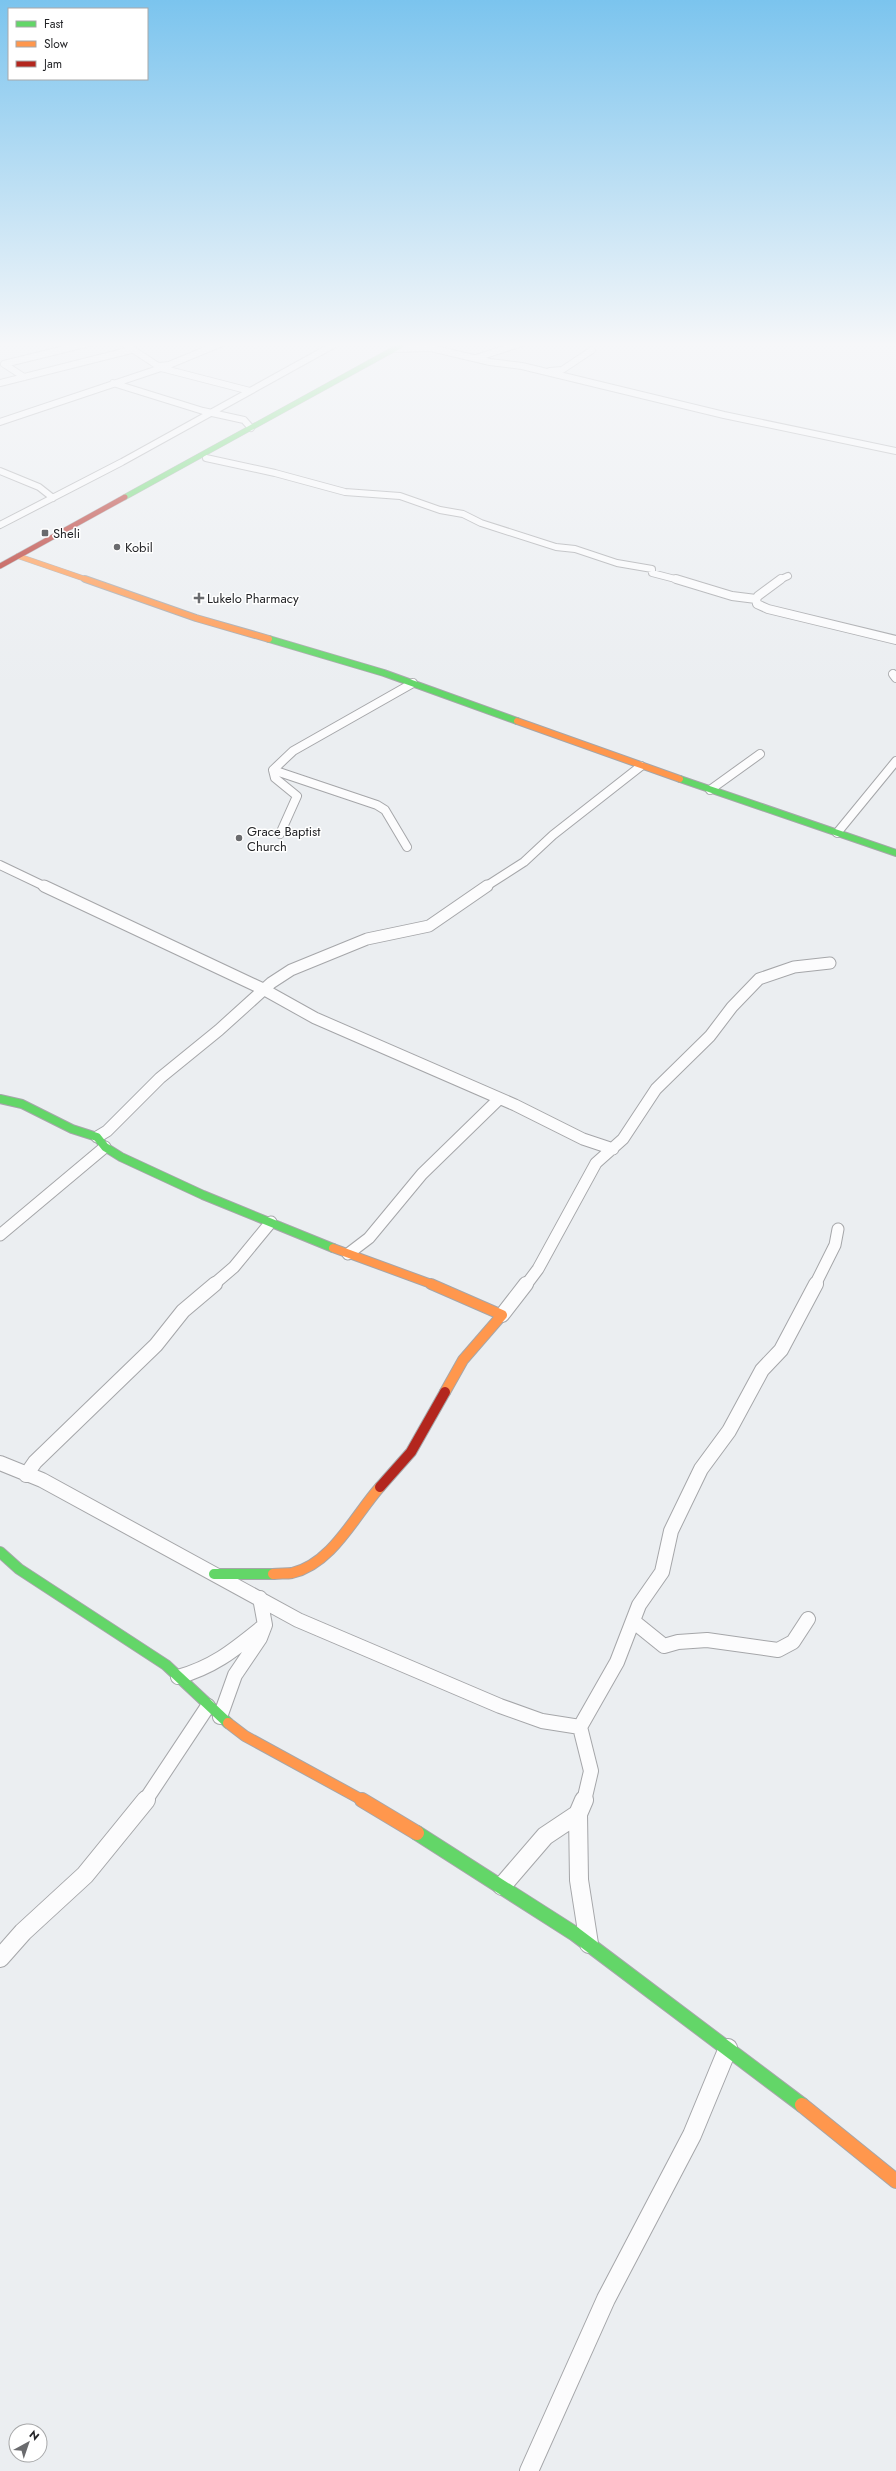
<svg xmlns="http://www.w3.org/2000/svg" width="896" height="2471" viewBox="0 0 896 2471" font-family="Jost,sans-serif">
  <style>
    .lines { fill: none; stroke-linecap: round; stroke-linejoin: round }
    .street-far4-casing { stroke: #a5a6a9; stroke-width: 8 }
    .street-far3-casing { stroke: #a5a6a9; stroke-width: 10 }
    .street-far2-casing { stroke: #a5a6a9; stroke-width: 13 }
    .street-far1-casing { stroke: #a5a6a9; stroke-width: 16 }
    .street-casing { stroke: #a5a6a9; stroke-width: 20 }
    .fast-far4-casing { stroke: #a5a6a9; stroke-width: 6 }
    .fast-far3-casing { stroke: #a5a6a9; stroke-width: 8 }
    .fast-far2-casing { stroke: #a5a6a9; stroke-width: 10 }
    .fast-far1-casing { stroke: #a5a6a9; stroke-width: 12 }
    .fast-casing { stroke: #a5a6a9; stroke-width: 16 }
    .slow-far4-casing { stroke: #a5a6a9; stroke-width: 6 }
    .slow-far3-casing { stroke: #a5a6a9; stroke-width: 8 }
    .slow-far2-casing { stroke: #a5a6a9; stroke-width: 10 }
    .slow-far1-casing { stroke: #a5a6a9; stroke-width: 12 }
    .slow-casing { stroke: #a5a6a9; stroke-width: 16 }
    .jam-far1-casing { stroke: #a5a6a9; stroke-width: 6 }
    .jam-casing { stroke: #a5a6a9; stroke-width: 12 }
    .street-far4 { stroke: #fcfcfd; stroke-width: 6 }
    .street-far3 { stroke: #fcfcfd; stroke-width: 8 }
    .street-far2 { stroke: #fcfcfd; stroke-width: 11 }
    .street-far1 { stroke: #fcfcfd; stroke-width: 14 }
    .street { stroke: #fcfcfd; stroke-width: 18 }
    .fast-far4 { stroke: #63d668; stroke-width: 5 }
    .fast-far3 { stroke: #63d668; stroke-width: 6 }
    .fast-far2 { stroke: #63d668; stroke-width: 8 }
    .fast-far1 { stroke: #63d668; stroke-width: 10 }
    .fast { stroke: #63d668; stroke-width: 14 }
    .slow-far4 { stroke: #ff974d; stroke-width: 5 }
    .slow-far3 { stroke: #ff974d; stroke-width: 6 }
    .slow-far2 { stroke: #ff974d; stroke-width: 8 }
    .slow-far1 { stroke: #ff974d; stroke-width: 10 }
    .slow { stroke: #ff974d; stroke-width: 14 }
    .jam-far1 { stroke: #b3261e; stroke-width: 5 }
    .jam { stroke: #b3261e; stroke-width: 10 }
    .poi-dot { fill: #6a6b6e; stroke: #fff; stroke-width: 1.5 }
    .labels { text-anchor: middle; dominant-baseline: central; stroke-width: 3; stroke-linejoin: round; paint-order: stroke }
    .far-poi-label { font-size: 13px; fill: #242528; stroke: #fff; text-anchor: start }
  </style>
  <rect width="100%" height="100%" fill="#ebeef1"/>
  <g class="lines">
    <g class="street-far4-casing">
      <path id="street-far4" d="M126,345L161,368
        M395,349L431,348L490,362L522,366L724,415L896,451
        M476,358L522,343
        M159,366L169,365L222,343
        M550,371L562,370L592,350
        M24,377L4,364L89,343
        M0,383L131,350
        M113,383L203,411L244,420L251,428
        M0,422L161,368L250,391
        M206,458L275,473L345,492L400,496L440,510L463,514L481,523L556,547L575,549L617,563L652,569V573L679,580
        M0,471L39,487L53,498
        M0,525L122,462L337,343
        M779,580L788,576"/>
    </g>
    <g class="street-far3-casing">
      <path id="street-far3" d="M676,579L732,596L756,599
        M781,579L758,596L756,599L757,604L768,609L896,640
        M893,674L896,678
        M273,770L377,805L385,810L407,847
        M710,790L760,754
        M837,833L896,761
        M280,834L297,796L275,778L273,770L293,751L413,683
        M0,865L46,887
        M485,887L524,862L553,835L641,766"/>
    </g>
    <g class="street-far2-casing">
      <path id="street-far2" d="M44,886L263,989L315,1018L515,1105L583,1139L613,1149
        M97,1137L107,1131L160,1078L219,1030L271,983L291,970L367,939L429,926L487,886
        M0,1235L105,1147
        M348,1254L369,1238L422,1174L499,1099
        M213,1285L234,1267L271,1222
        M526,1285L538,1269L596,1163L623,1139L656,1089L710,1036L732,1007L759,979L794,967L830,963
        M815,1285L835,1245L838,1229"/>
    </g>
    <g class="street-far1-casing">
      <path id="street-far1" d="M502,1315L526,1284
        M0,1463L42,1480L298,1620L500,1706L542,1721L580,1727L591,1771L584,1801
        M26,1475L35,1462L156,1345L183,1311L215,1284
        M633,1621L664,1646L678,1642L707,1640L778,1650L793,1642L808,1619
        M178,1677C216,1666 235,1649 265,1625
        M220,1717L235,1675L260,1638L265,1625L260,1598
        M580,1727L617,1662L639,1605L662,1572L671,1531L701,1469L729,1431L762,1370L781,1350L816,1284
        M145,1801L208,1706"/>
    </g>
    <g class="street-casing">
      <path id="street" d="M578,1814L579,1880L589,1944
        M502,1886L545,1836L578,1814L584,1800
        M0,1958L23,1932L85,1875L146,1800
        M529,2471L606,2299L692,2135L728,2048"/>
    </g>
    <g class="fast-far4-casing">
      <path id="fast-far4" d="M125,497L405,343"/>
    </g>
    <g class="fast-far3-casing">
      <path id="fast-far3" d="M269,639L384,673L517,721
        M680,779L896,853"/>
    </g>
    <g class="fast-far2-casing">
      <path id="fast-far2" d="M0,1099L22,1104L72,1129L97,1137L105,1147L121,1157L203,1195L333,1248"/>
    </g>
    <g class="fast-far1-casing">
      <path id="fast-far1" d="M0,1552L19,1569L166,1665L228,1723
        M214,1574H273"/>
    </g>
    <g class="fast-casing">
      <path id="fast" d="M417,1833L575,1934L802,2105"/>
    </g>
    <g class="slow-far4-casing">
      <path id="slow-far4" d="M18,556L88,580"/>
    </g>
    <g class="slow-far3-casing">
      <path id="slow-far3" d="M85,579L196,618L269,639
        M517,721L680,779"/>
    </g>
    <g class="slow-far2-casing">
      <path id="slow-far2" d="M333,1248L434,1285"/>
    </g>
    <g class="slow-far1-casing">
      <path id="slow-far1" d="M431,1284L502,1315L463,1360L445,1392
        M273,1574C279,1573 286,1574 292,1573C332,1564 355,1515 380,1487
        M228,1723L245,1736L364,1801"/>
    </g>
    <g class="slow-casing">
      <path id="slow" d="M362,1800L417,1833
        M802,2105L896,2181"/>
    </g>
    <g class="jam-far1-casing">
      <path id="jam-far1" d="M0,566L125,497"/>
    </g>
    <g class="jam-casing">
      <path id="jam" d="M380,1487L411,1452L445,1392"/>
    </g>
    <use href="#street-far4" class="street-far4"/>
    <use href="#street-far3" class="street-far3"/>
    <use href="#street-far2" class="street-far2"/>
    <use href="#street-far1" class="street-far1"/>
    <use href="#street" class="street"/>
    <use href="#fast-far4" class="fast-far4"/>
    <use href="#fast-far3" class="fast-far3"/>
    <use href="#fast-far2" class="fast-far2"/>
    <use href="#fast-far1" class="fast-far1"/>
    <use href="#fast" class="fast"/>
    <use href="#slow-far4" class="slow-far4"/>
    <use href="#slow-far3" class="slow-far3"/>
    <use href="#slow-far2" class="slow-far2"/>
    <use href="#slow-far1" class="slow-far1"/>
    <use href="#slow" class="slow"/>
    <use href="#jam-far1" class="jam-far1"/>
    <use href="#jam" class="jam"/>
  </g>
  <linearGradient id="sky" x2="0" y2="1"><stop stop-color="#7bc4ee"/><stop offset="0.5" stop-color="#f6f7f9"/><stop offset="1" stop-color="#f6f7f9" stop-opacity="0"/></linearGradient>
  <rect width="896" height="689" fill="url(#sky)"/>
  <g class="poi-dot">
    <rect x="41" y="529" width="8" height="8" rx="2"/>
    <circle cx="117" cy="547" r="4"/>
    <path d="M197 592h4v4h4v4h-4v4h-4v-4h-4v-4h4z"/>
    <circle cx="239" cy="838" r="4"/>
  </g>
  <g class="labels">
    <g class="far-poi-label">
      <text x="53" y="533">Sheli</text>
      <text x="125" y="547">Kobil</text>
      <text x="207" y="598">Lukelo Pharmacy</text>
      <text x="247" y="831">Grace Baptist<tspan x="247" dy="15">Church</tspan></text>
    </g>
  </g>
  <rect x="8" y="8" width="140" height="72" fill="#ffffff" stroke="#a7a8a9"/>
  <rect x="16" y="21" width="20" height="6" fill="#63d668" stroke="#a7a8a9"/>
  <text x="44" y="28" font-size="12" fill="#242528">Fast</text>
  <rect x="16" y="41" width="20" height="6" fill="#ff974d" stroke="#a7a8a9"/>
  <text x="44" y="48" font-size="12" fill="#242528">Slow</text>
  <rect x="16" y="61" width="20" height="6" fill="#b3261e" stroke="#a7a8a9"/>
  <text x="44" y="68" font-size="12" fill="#242528">Jam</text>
  <g transform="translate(28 2443) rotate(40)"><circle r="19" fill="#ffffff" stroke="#a7a8a9"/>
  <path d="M0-3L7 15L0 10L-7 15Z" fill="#6a6b6e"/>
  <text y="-6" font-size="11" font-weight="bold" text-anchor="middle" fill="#242528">N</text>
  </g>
</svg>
